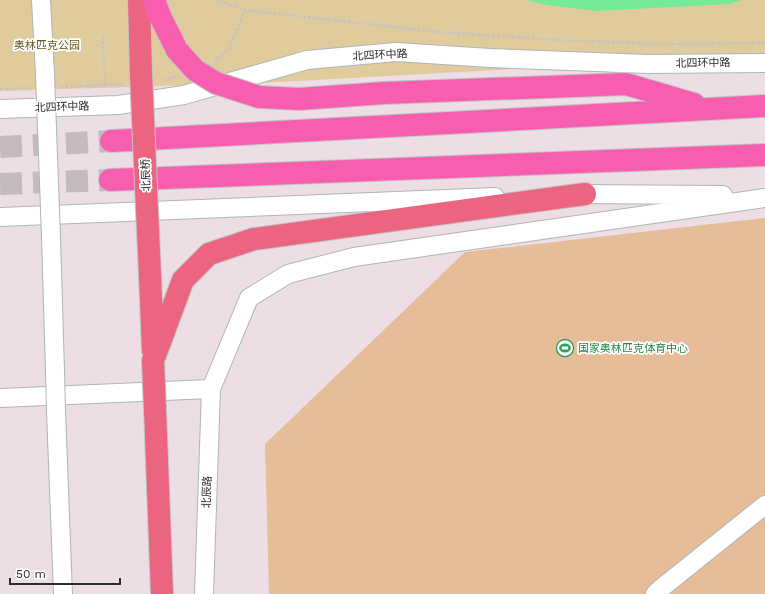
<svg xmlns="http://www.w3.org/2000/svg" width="765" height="594" viewBox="0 0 765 594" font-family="'Work Sans','Noto Sans SC',sans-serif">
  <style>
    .green { fill: #e0cb9d }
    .pitch { fill: #e7bd99 }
    .water { fill: #76ea98 }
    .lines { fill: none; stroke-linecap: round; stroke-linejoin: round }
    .highway-tunnel { stroke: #c5babf; stroke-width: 22; stroke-dasharray: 22 11; stroke-linecap: butt }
    .minor-casing { stroke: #abb7b5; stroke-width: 20 }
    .major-casing { stroke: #c4c4c4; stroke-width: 24 }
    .highway-casing { stroke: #c4c4c4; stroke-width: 24 }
    .path { stroke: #c4c4c4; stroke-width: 2.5; stroke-dasharray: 3 2; stroke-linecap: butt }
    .minor { stroke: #fff; stroke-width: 18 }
    .major { stroke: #eb6480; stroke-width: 22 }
    .highway { stroke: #f75eb0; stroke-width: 22 }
    .minor-bridge-casing { stroke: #abb7b5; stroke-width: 20; stroke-linecap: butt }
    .major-bridge-casing { stroke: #c4c4c4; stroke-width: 24; stroke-linecap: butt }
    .highway-bridge-casing { stroke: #c4c4c4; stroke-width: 24; stroke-linecap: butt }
    .minor-bridge { stroke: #fff; stroke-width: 18 }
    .major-bridge { stroke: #eb6480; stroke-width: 22 }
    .highway-bridge { stroke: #f75eb0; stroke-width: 22 }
    .labels { text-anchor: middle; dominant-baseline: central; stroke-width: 3.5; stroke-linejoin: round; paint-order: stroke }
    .park-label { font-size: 11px; fill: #66591d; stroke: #fff }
    .street-label { font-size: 11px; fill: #2b2b2b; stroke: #fff }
    .leisure-label { font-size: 11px; fill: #27864d; stroke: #fff; text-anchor: start }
  </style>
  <rect width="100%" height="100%" fill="#ecdee4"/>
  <path class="green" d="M0,0H765V55L260,83L0,91Z"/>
  <path class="pitch" d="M765,218V594H269L265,444L465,252Z"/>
  <path class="water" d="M526,0H743L729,4L595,11L548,5Z"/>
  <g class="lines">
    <path class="highway-tunnel" d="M0,147L111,141
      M0,184L110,180"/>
    <g class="minor-casing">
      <path id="minor" d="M41,0L45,74
        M0,109L118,105L184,95L307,60L396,52L490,58L648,64L765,63
        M572,194L723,195
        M0,217L495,197
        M51,237L55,371
        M0,398L211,389
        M56,411L63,594
        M204,594L211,389L249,298L288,274L354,257L765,198
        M655,594L659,590L765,505"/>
    </g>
    <g class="major-casing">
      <path id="major" d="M139,0L141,74
        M150,276L153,350
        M153,361L183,280L209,254L254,239L585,194
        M155,409L162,594"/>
    </g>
    <g class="highway-casing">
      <path id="highway" d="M154,0L160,16L177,50
        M299,99L384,93L626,84L694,104
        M111,141L765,106
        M110,180L765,155"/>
    </g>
    <path class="path" d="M215,0L245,10L438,32L557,40L660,44L765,43
      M103,36L105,85
      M214,62L229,49L245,10
      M164,80L178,76
      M60,87L125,84
      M0,89L31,88"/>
    <use href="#minor" class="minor"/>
    <use href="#major" class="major"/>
    <use href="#highway" class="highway"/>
    <g class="minor-bridge-casing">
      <path id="minor-bridge" d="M45,74L51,237
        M55,371L56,411"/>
    </g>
    <g class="major-bridge-casing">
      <path id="major-bridge" d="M141,74L150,276
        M153,361L155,409"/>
    </g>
    <g class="highway-bridge-casing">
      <path id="highway-bridge" d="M177,50L195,70L216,83L259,97L299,99"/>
    </g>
    <use href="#minor-bridge" class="minor-bridge"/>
    <use href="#major-bridge" class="major-bridge"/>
    <use href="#highway-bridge" class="highway-bridge"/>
  </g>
  <defs>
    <g id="stadium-ring" transform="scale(0.9)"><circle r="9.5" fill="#fff" stroke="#2e9e5b" stroke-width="1.5"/><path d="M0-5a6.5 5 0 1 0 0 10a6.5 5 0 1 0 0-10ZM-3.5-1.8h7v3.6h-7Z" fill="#2e9e5b"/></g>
  </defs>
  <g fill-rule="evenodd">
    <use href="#stadium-ring" x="565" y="348"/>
  </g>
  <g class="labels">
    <g class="park-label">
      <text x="47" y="45">奥林匹克公园</text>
    </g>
    <g class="street-label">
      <text transform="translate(380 55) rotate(-3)">北四环中路</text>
      <text transform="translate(703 63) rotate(-1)">北四环中路</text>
      <text transform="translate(62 107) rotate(-2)">北四环中路</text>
      <text transform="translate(146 175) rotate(-92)">北辰桥</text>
      <text transform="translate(207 492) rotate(-88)">北辰路</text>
    </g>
    <g class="leisure-label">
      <text x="578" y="348">国家奥林匹克体育中心</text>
    </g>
  </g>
  <path d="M10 578v6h110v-6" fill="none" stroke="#2b2b2b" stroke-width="2"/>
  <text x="16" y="578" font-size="12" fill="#2b2b2b" stroke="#ffffff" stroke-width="3" paint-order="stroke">50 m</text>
</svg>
